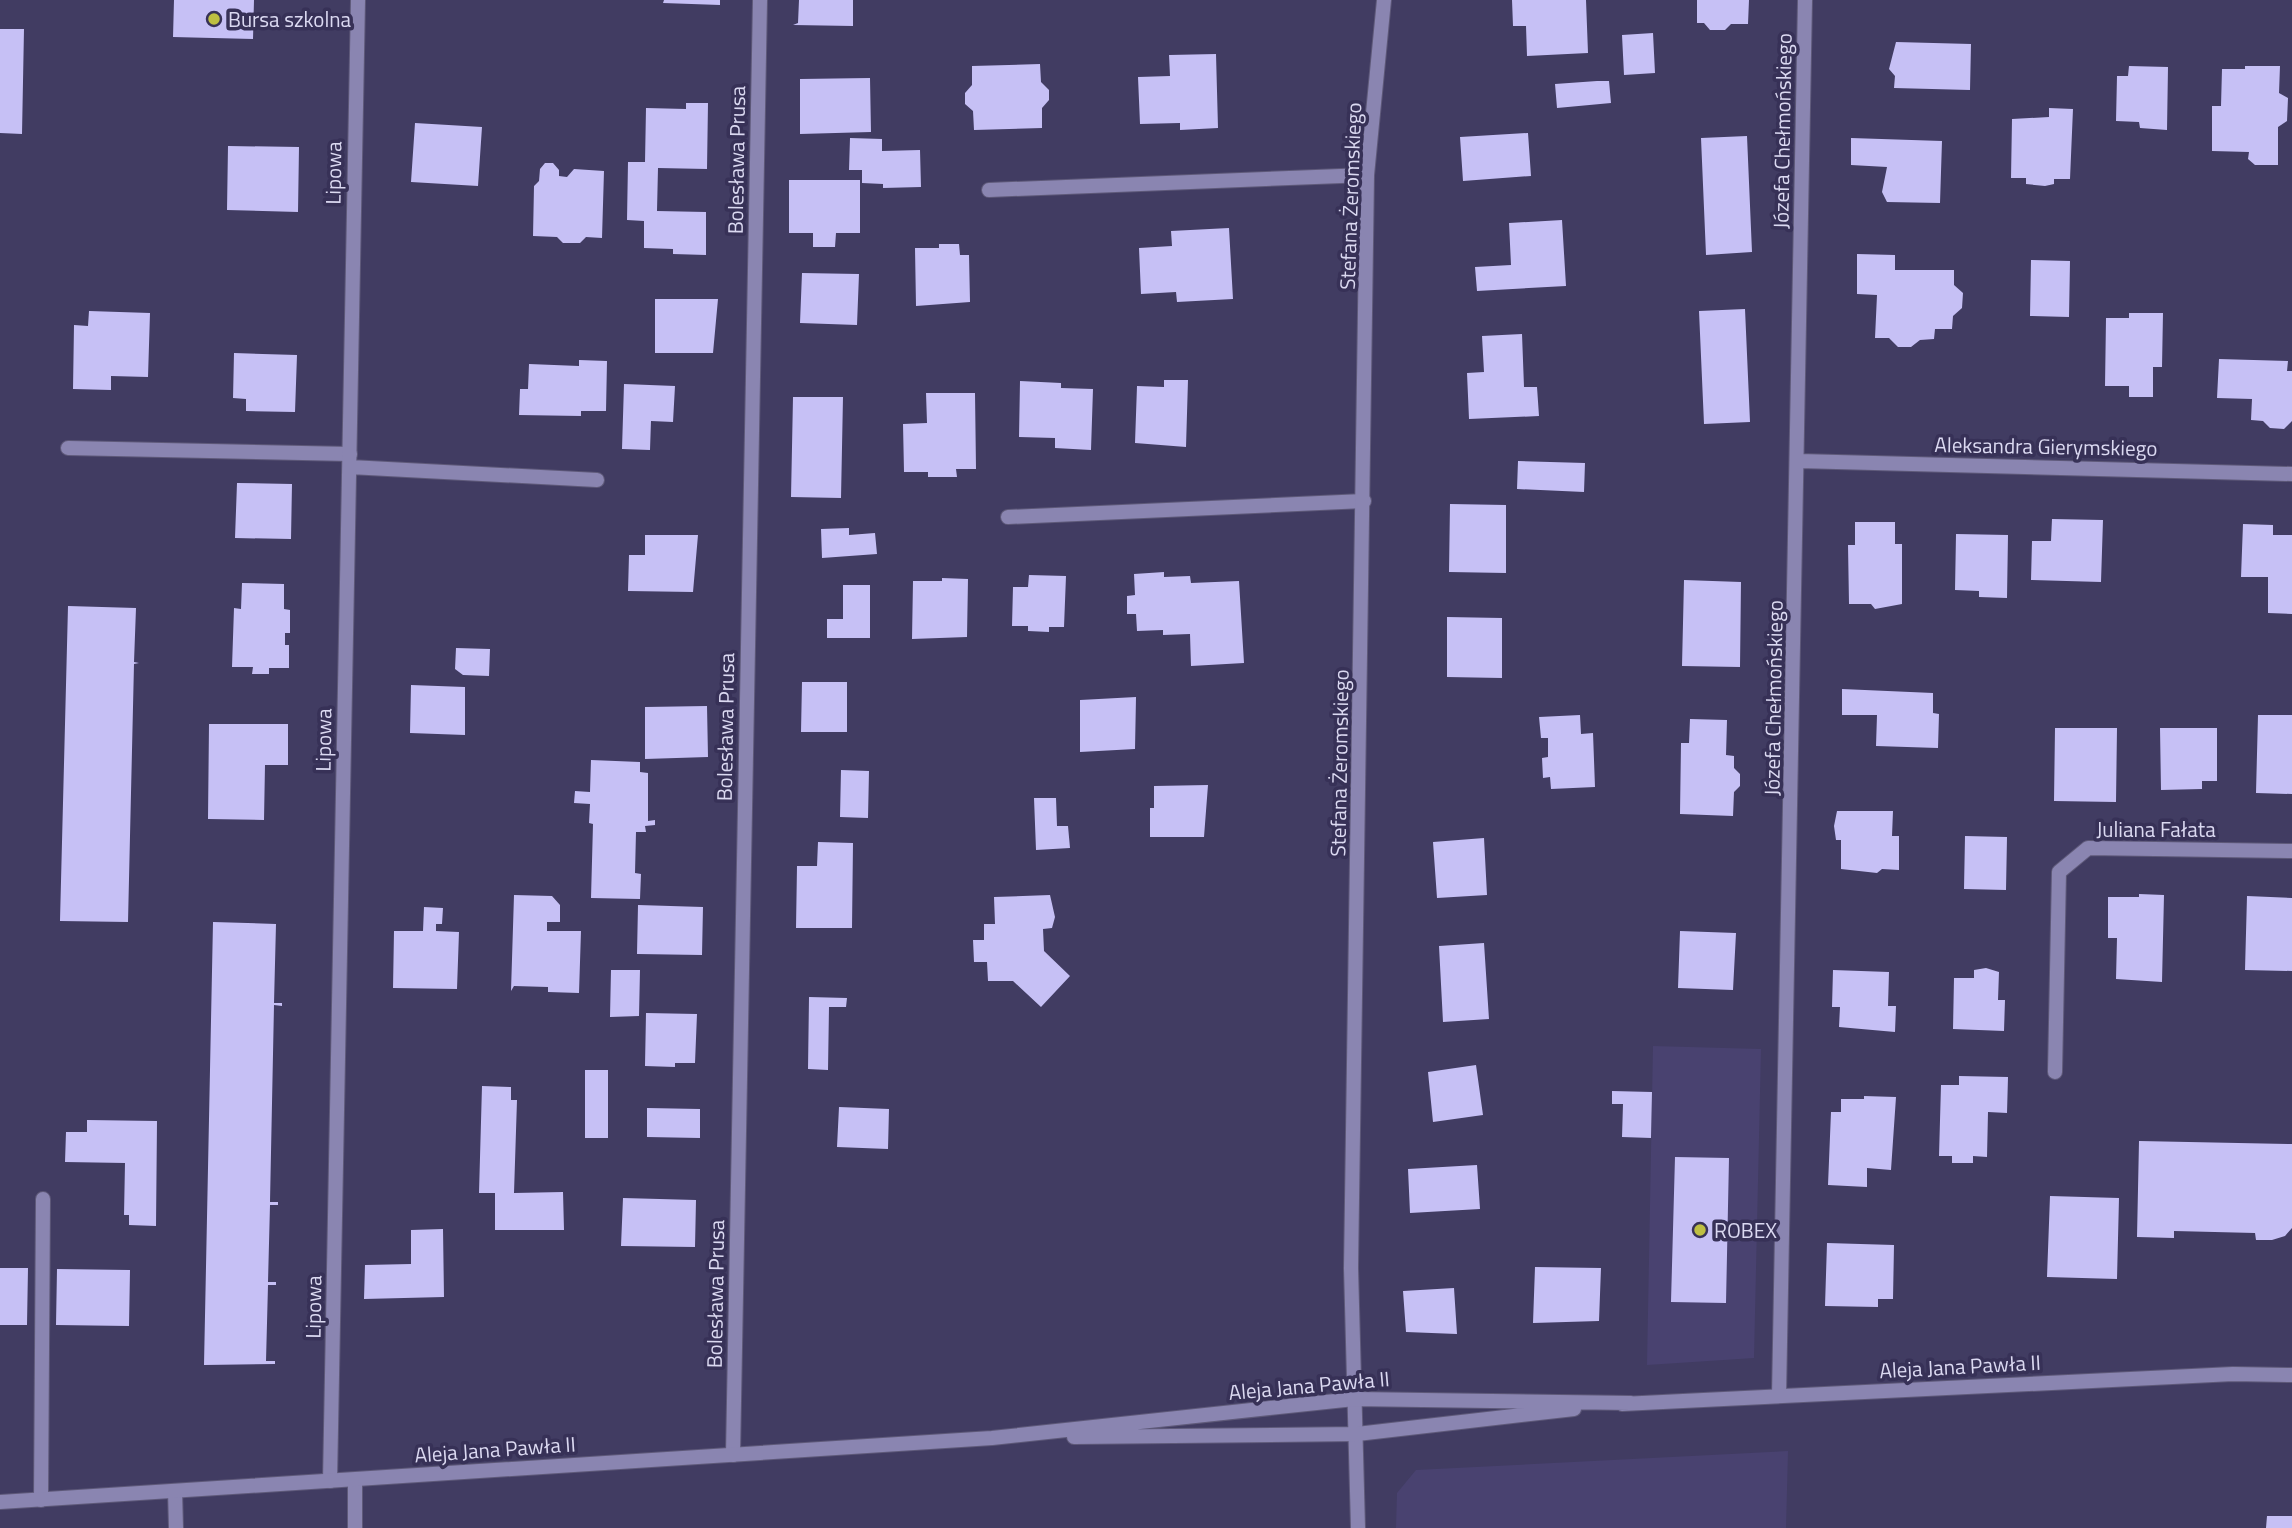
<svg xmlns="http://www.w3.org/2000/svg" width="2292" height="1528" viewBox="0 0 2292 1528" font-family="'Titillium Web',sans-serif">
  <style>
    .built { fill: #494270 }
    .building { fill: #c6c0f5 }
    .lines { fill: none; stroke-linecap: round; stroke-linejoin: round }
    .service-casing { stroke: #5e5979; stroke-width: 16 }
    .minor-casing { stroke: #5e5979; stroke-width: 16 }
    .tertiary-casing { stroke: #5e5979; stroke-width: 16 }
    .service { stroke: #8a85b1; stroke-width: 14 }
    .minor { stroke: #8a85b1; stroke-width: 14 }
    .tertiary { stroke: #8a85b1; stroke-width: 14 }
    .poi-dot { fill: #bebf42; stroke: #373157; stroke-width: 2.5 }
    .labels { text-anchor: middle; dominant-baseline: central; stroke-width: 7; stroke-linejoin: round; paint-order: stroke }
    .poi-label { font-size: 21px; fill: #dbd9f1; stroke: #373157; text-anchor: start }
    .street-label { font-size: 21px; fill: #dbd9f1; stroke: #373157 }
  </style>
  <rect width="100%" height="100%" fill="#413c62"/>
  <path class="built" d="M1653,1046L1761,1049L1754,1358L1647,1365Z
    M1788,1451L1786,1528H1396L1397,1493L1416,1470Z"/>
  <path class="building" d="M174,0H254L253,39L173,37Z
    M664,0H720V5L663,3Z
    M799,0H853V26L793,25L798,23Z
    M1512,0H1586L1588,53L1527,56L1526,26H1513Z
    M1697,0H1749L1748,24H1731L1725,30H1710L1704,23H1697Z
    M0,29H24L22,134L0,133Z
    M1653,33L1655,73L1624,75L1622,35Z
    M1896,42L1971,44L1970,90L1894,88L1895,76L1889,69Z
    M1216,54L1218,128L1180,130V123L1140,124L1138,77L1170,76L1169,55Z
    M1040,64L1041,82L1049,90V100L1042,108V128L974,130L973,111L965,104V93L972,85V66Z
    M2129,66L2168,67L2167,130L2140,128L2139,122L2116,121L2117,76H2128Z
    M2245,66H2280L2279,93L2288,98L2287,121L2278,127V165H2255L2248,159L2249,152L2212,151V106H2221L2222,69H2245Z
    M870,78L871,132L800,134V79Z
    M1597,81H1609L1611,103L1557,108L1555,84Z
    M686,103H708L707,169L658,168L657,211L706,212V255L673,254V249L644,248V221L627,220L628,162H645L646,108L686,109Z
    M2049,108L2073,109L2070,179H2054V184L2045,186L2026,184V178H2011L2012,119L2049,117Z
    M415,123L482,127L478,186L411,182Z
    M1528,133L1531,176L1463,181L1460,137Z
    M1747,136L1752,252L1706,255L1701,138Z
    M850,138L882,139V151L920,150L921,187L883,188V184L862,183V170H849Z
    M1851,138L1942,141L1940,203L1887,202L1882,192L1887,167L1851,165Z
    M228,146L299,147L298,212L227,210Z
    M545,163H553L559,170V176L567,177L574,169L604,171L602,238L586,237L580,243H563L557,237L533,236L534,186L539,181L540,169Z
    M789,180H860V233H836L835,247H813V233H789Z
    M1562,220L1566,286L1477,291L1475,267L1511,265L1509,223Z
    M1229,228L1233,299L1177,302L1176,292L1141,294L1139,248L1172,246L1171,231Z
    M939,244H959L960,255H969L970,302L916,306L915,248H939Z
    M1857,254L1895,255V270H1954V285L1963,293L1962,308L1953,316L1952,329H1935L1934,339L1920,340L1911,347H1898L1889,338H1875L1877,295L1857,294Z
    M2031,260L2070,261L2069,317L2030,316Z
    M802,273L859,274L857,325L800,323Z
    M655,299H718L713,353H655Z
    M1745,309L1750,422L1704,424L1699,311Z
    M89,311L150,313L148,377L111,376V390L73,389L74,325L88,326Z
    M2129,313H2163L2162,367H2153V397H2129V386H2105L2106,318H2129Z
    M1522,334L1524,387H1537L1539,416L1469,419L1467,373L1484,372L1482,336Z
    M234,353L297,355L295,412L246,411V399L233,398Z
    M2219,359L2288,361L2287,371H2292V421L2284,429L2270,428L2263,421L2251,420L2252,399L2217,398Z
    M579,360L607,361L606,411H581V416L519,415L520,389H528L529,364L579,366Z
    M1164,380H1188L1186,447L1135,443L1137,386L1164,387Z
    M1020,381L1061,383V388L1093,389L1091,450L1055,448V438L1019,437Z
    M624,384L675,386L673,422L651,421L650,450L622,449Z
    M926,393H975L976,469H956L957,477H928V472H904L903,424L927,423Z
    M793,397H843L841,498L791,497Z
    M1518,461L1585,463L1584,492L1517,489Z
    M237,483L292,484L291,539L235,538Z
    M1450,504L1506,505V573L1449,572Z
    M2052,519L2103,520L2101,582L2031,580L2032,541H2051Z
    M1855,522H1895V544H1902V604L1875,609L1871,604H1849L1848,545H1855Z
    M2243,524L2273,525V535H2292V614L2268,613V577H2241Z
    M849,528V535L875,533L877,554L822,558L821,529Z
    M1956,534L2008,535L2007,598L1979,597V591L1955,590Z
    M645,535H698L693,592L628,591L629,555H645Z
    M1164,572V577L1190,576L1191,583L1239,581L1244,663L1191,666L1190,634L1163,635V630L1137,631L1136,614H1127V596L1135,595L1134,574Z
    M1029,575L1066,576L1064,627H1049V632L1028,631V626H1012L1013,587H1028Z
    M942,578L968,579L967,637L912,639L913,581H942Z
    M1684,580L1741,582L1740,667L1682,666Z
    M242,583L284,584V609L290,610V633H285V645H289V668H269V674H252L253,667H232L234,608L241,609Z
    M843,585H870V638H827V619H843Z
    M68,606L136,608L134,662L139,663L134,664L128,922L60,921Z
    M1447,617L1502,618V678L1447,677Z
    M456,648L490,649L489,676L463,675L455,669Z
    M802,682H847V732H801Z
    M411,685L465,687V735L410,733Z
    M1842,689L1933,693V713L1939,714L1938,748L1876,746L1877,715H1842Z
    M1136,697L1135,749L1080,752V700Z
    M707,706L708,757L645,759V707Z
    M1580,715L1581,734L1593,733L1595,787L1551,789L1550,777L1543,778L1542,758L1548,757V738H1541L1539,717Z
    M2258,715H2292V794L2256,793Z
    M1690,719L1727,720L1726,755L1734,756V768L1740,774V786L1734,792L1733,816L1680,814L1681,743H1689Z
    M209,724H288V765H265L264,820L208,819Z
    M2055,728H2117L2116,802L2054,801Z
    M2160,728H2217V781H2202V789L2161,790Z
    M591,760L640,762V772L648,773V821L655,820V825L645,826L646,832H636L635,873L641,874L640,899L591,898L593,824L589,823L590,804L574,803L575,791L590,792Z
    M841,770L869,771L868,818L840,817Z
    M1208,785L1204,837H1150V808H1154V786Z
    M1034,798H1056L1057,826H1068L1070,848L1036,850Z
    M1837,811H1893L1892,836H1899V870L1882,869L1877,873L1841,869V840H1836L1834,826Z
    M1965,836L2007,837L2006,890L1964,889Z
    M1484,838L1487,895L1437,898L1433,842Z
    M818,842L853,843L852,928H796L797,866H817Z
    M2139,894L2164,895L2162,982L2116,979L2117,938H2108V897H2139Z
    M514,895L552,896L560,905V922H547V931H581L579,993L548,992V987L514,986L511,991Z
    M1050,895L1055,917L1052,928L1043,929L1044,951L1070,976L1041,1007L1013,981H988L987,962H974L973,940H984V924H995L994,897Z
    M2247,896L2292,898V971L2245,970Z
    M638,905L703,907L702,955L637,954Z
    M424,907L443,908L442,924H436V931L459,932L457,989L393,988L394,931H423Z
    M213,922L276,924L274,1003H282V1006L274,1005L270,1202H278V1205H270L268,1282H276V1285H268L266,1361H275V1364L204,1365Z
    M1680,931L1736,933L1733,990L1678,988Z
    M1484,943L1489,1019L1443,1022L1439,946Z
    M1986,968L1999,972L1998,1000H2005L2004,1031L1953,1029L1954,978H1974V970Z
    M611,970H640L639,1016L610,1017Z
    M1833,970L1889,972L1888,1006H1896L1895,1032L1839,1027L1840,1007H1832Z
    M809,997L847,998L846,1007H829L828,1070L808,1069Z
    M646,1013L697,1014L695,1063H675V1067L645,1066Z
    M1476,1065L1483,1115L1433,1122L1428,1072Z
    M585,1070H608V1138H585Z
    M1959,1076L2008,1077L2007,1113L1988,1112L1987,1157L1973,1156V1163H1952V1156H1939L1941,1085H1959Z
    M482,1086L511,1087V1100H517L514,1193L563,1192L564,1230H495V1193H479Z
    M1612,1091L1652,1092L1651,1138L1622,1137L1623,1104H1612Z
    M1864,1096L1896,1097L1891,1170L1867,1168V1187L1828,1185L1831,1112H1841V1099H1864Z
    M839,1107L889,1109L888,1149L837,1147Z
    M647,1108L700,1109V1138L647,1137Z
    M87,1120L157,1121L156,1226L129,1225V1215H124L125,1163L65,1162L66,1132H87Z
    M2139,1141L2292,1144V1228L2285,1236L2272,1240H2256L2255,1233L2174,1231V1238L2137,1237Z
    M1675,1157L1729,1158L1726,1303L1671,1302Z
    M1477,1165L1480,1209L1410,1213L1408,1169Z
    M2050,1196L2119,1198L2117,1279L2047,1277Z
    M623,1198L696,1200L695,1247L621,1246Z
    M443,1229L444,1297L364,1299L365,1265L411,1264V1230Z
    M1827,1243L1894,1245L1893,1299H1878V1307L1825,1306Z
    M1535,1267L1601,1268L1599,1321L1533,1323Z
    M0,1268H28L27,1325H0Z
    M57,1269L130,1270L129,1326L56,1325Z
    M1454,1288L1457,1334L1406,1332L1403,1291Z
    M2267,1516H2292V1528H2266Z"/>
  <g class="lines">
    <g class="service-casing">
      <path id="service" d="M989,190L1367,175
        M68,448L350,454
        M1008,517L1364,501
        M355,1480V1528
        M175,1491L176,1528
        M41,1500L43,1199"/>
    </g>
    <g class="minor-casing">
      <path id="minor" d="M1799,461L2292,474
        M350,467L597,480
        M2055,1072L2059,872L2088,848L2292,851
        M1779,1396L1805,0
        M733,1455L760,0
        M330,1481L358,0
        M1358,1528L1351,1268L1367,175L1384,0"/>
    </g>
    <g class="tertiary-casing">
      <path id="tertiary" d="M1622,1404L2233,1374L2292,1375
        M1074,1437L1357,1434L1574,1409
        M0,1502L992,1438L1354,1399L1631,1403"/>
    </g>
    <use href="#service" class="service"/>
    <use href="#minor" class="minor"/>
    <use href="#tertiary" class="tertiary"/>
  </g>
  <g class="poi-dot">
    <circle cx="214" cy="19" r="7"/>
    <circle cx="1700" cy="1230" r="7"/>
  </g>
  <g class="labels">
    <g class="poi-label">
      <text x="228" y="19">Bursa szkolna</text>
      <text x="1714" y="1230">ROBEX</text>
    </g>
    <g class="street-label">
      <text transform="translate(1782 131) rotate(-89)">Józefa Chełmońskiego</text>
      <text transform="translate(736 160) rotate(-89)">Bolesława Prusa</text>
      <text transform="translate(333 173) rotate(-89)">Lipowa</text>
      <text transform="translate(1350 196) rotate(-88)">Stefana Żeromskiego</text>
      <text transform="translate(2046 446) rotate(1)">Aleksandra Gierymskiego</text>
      <text transform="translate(1773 698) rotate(-89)">Józefa Chełmońskiego</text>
      <text transform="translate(725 727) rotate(-89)">Bolesława Prusa</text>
      <text transform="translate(323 740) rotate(-89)">Lipowa</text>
      <text transform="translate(1339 763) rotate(-89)">Stefana Żeromskiego</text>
      <text x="2156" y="829">Juliana Fałata</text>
      <text transform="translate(715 1294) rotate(-89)">Bolesława Prusa</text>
      <text transform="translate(313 1307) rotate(-89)">Lipowa</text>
      <text transform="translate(1960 1366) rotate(-3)">Aleja Jana Pawła II</text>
      <text transform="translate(1309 1385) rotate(-5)">Aleja Jana Pawła II</text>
      <text transform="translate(495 1449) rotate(-4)">Aleja Jana Pawła II</text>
    </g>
  </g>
</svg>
